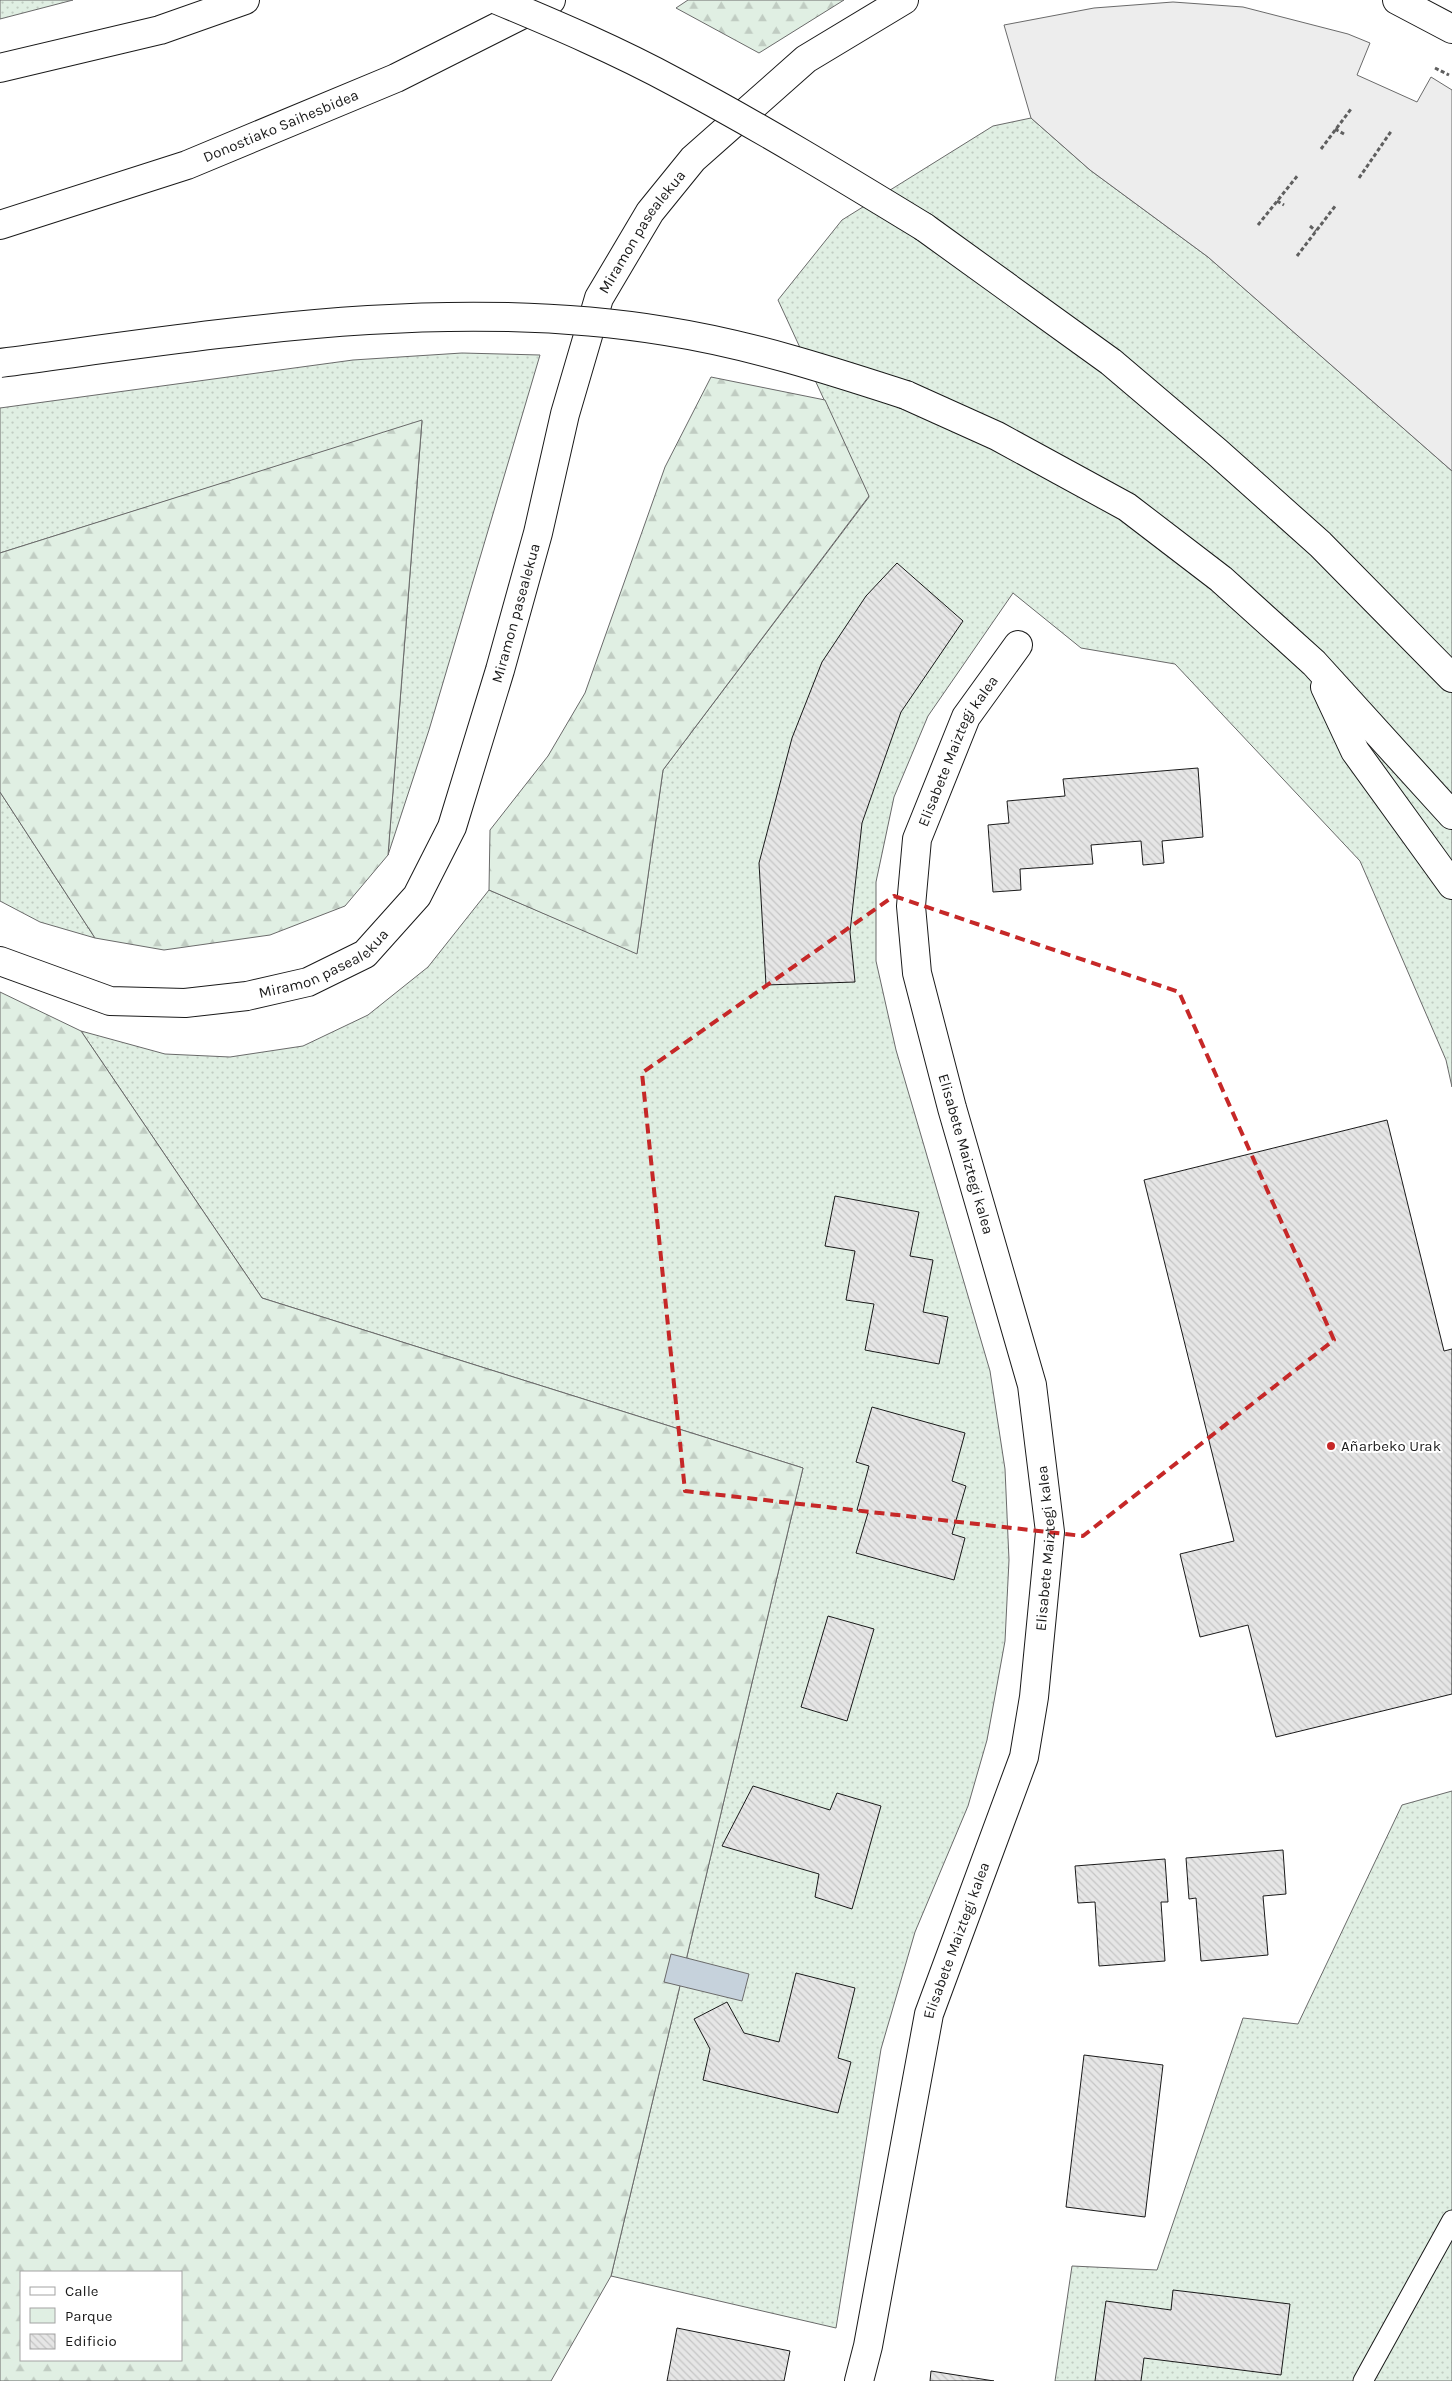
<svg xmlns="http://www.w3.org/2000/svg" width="1452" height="2381" viewBox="0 0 1452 2381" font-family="Karla,sans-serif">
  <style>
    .green { fill: url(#green-dots); stroke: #6a6a6a }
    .forest { fill: url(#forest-firs); stroke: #6a6a6a; fill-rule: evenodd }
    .parking { fill: #ededed; stroke: #6a6a6a }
    .water { fill: #c6d2dc; stroke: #6a6a6a }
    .building { fill: url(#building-back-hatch); stroke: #1a1a1a }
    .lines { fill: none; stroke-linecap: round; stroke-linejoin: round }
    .lane-casing { stroke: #1a1a1a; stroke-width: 21 }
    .street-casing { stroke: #1a1a1a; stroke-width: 30 }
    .highway-casing { stroke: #1a1a1a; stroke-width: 30 }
    .path { stroke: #5f5f5f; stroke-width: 3; stroke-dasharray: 4 2.5; stroke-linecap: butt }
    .lane { stroke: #fff; stroke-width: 19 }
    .street { stroke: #fff; stroke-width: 28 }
    .highway { stroke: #fff; stroke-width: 28 }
    .highway-bridge-casing { stroke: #1a1a1a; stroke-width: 30; stroke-linecap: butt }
    .highway-bridge { stroke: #fff; stroke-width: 28 }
    .marked { fill: none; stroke: #c62828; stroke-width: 4; stroke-dasharray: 10 6; stroke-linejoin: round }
    .poi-dot { fill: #c62828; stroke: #fff; stroke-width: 2 }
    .labels { text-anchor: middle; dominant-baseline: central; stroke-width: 4; stroke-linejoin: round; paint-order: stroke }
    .street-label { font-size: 15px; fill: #1a1a1a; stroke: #fff }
    .poi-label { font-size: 15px; fill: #1a1a1a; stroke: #fff; text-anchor: start }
  </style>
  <defs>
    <pattern id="green-dots" width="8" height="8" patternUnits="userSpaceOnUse" patternTransform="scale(1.25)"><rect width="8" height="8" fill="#e0efe3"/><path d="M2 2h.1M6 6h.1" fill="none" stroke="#c0ccc2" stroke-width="1.8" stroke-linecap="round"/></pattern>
    <pattern id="forest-firs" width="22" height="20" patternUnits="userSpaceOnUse" patternTransform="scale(1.25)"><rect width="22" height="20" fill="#e0efe3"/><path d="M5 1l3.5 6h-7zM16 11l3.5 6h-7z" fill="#c0ccc2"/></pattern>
    <pattern id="building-back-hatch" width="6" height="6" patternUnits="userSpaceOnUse" patternTransform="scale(1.25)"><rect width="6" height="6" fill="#e6e6e6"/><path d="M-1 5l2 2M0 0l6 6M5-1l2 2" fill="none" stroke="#c5c5c5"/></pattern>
  </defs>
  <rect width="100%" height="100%" fill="#fff"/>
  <path class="green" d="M0,0H73L0,19Z
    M1031,118L1090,170L1208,257L1452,471V1087L1446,1060L1360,861L1175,664L1081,648L1013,593L928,716L894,797L876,882V961L896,1050L990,1371L1005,1469L1009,1560L1005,1641L987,1740L968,1806L915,1932L881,2049L836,2328L611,2276L803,1468L262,1298L81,1031L165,1054L230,1057L303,1046L368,1015L428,967L489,890L637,953L663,770L869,497L778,300L842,220L993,126Z
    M462,353L540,355L429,730L388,855L422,421L0,553V408L353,360Z
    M0,792L95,938L40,922L0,901Z
    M1452,1791V2381H1055L1072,2266L1157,2270L1243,2018L1298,2024L1402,1805Z"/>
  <path class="forest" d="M688,0H844L759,53L676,8Z
    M711,377L825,400L869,496L663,770L637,954L489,890L490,830L548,756L585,693L665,467Z
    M422,420L388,855L345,906L270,935L164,950L95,938L0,792V553Z
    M0,992L81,1031L262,1298L803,1468L611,2276L551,2381H0ZM21,2272H181V2360H21Z"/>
  <path class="parking" d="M1173,2L1243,7L1348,34L1370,43L1357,75L1417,102L1431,77L1452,90V471L1208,257L1090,170L1031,118L1004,25L1094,8Z"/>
  <path class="water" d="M671,1954L749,1974L742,2001L664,1982Z"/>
  <path class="building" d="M897,563L963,621L901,712L862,823L850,932L855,982L766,985L759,863L792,738L822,662L866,596Z
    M1198,768L1203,837L1162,841L1164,863L1143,865L1141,841L1091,845L1093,864L1020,869L1021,890L993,892L988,825L1009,823L1007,801L1065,796L1063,779Z
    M1387,1120L1444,1351L1452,1349V1694L1276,1737L1248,1625L1200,1637L1180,1554L1234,1541L1144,1180Z
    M835,1196L919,1212L910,1256L933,1260L923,1312L948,1317L939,1364L865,1350L874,1304L846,1300L855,1251L825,1246Z
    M872,1407L965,1433L952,1481L966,1486L952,1534L965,1538L954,1580L856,1553L868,1513L857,1510L869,1466L856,1462Z
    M828,1616L874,1629L847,1721L801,1707Z
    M753,1786L830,1810L837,1793L881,1806L852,1909L815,1897L819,1874L722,1846Z
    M1283,1850L1286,1894L1263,1896L1268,1955L1201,1961L1196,1898L1189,1899L1186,1858Z
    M1165,1859L1168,1902H1161L1165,1961L1099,1966L1095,1902L1078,1903L1075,1866Z
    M796,1973L855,1988L838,2058L851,2062L838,2113L703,2080L710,2049L694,2019L727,2002L744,2033L779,2042Z
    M1084,2055L1163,2065L1145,2217L1066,2207Z
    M1173,2290L1290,2304L1281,2375L1144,2358L1141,2381H1095L1106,2301L1171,2310Z
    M677,2328L790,2351L784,2381H667Z
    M931,2371L994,2381H930Z"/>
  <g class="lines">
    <g class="lane-casing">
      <path id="lane" d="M1363,2381L1452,2220"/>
    </g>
    <g class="street-casing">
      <g id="street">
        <path d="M1397,0L1452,29"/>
        <path id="s1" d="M0,961L110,1001L185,1003L247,996L308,982L365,954L417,896L452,827L500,670L538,533L565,414L599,298L650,212L693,159L806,59L904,0"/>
        <path id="s2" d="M859,2381L868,2346L929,2014L1024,1757L1034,1697L1050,1532L1032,1385L952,1108L917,973L911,906L917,839L966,717L1018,645"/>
      </g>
    </g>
    <g class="highway-casing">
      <g id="highway">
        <path d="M0,68L160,30L245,0"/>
        <path id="s3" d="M0,225L187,165L396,78L551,0"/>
        <path d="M924,227L1111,362L1217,452L1320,544L1452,678"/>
        <path d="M906,395L997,436L1127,507L1221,579L1314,663L1452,815"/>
        <path d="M1325,687L1355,751L1452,885"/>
      </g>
    </g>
    <path class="path" d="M1435,68L1449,75
      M1335,129L1344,134
      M1321,149L1351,109
      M1359,178L1392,130
      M1277,201L1284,205
      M1258,225L1298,175
      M1310,226L1316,231
      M1297,256L1336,205"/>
    <use href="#lane" class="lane"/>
    <use href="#street" class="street"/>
    <use href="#highway" class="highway"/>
    <g class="highway-bridge-casing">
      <path id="highway-bridge" d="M497,0C557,25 618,51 675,82C760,127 842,177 924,227
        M0,363C219,334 445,295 665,331C748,344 826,369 906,395"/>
    </g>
    <use href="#highway-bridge" class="highway-bridge"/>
  </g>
  <path class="marked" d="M894,896L1179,992L1334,1340L1083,1536L685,1491L642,1073Z"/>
  <circle class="poi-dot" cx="1331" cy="1446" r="5"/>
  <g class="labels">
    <g class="street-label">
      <text stroke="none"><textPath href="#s3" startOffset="298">Donostiako Saihesbidea</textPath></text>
      <text stroke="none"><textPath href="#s1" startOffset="1164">Miramon pasealekua</textPath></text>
      <text stroke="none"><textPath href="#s1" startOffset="759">Miramon pasealekua</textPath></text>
      <text stroke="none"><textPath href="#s2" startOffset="1682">Elisabete Maiztegi kalea</textPath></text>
      <text stroke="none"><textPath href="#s1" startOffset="339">Miramon pasealekua</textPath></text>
      <text transform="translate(966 1154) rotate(74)">Elisabete Maiztegi kalea</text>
      <text stroke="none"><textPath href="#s2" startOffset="858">Elisabete Maiztegi kalea</textPath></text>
      <text stroke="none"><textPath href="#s2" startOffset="452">Elisabete Maiztegi kalea</textPath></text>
    </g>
    <g class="poi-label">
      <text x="1341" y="1446">Añarbeko Urak</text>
    </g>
  </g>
  <rect x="20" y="2271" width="162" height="90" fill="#ffffff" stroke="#a3a3a3"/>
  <rect x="30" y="2287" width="25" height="8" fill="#ffffff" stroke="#a3a3a3"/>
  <text x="65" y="2296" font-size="15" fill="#1a1a1a">Calle</text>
  <rect x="30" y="2308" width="25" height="15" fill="#e0efe3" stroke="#a3a3a3"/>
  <text x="65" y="2321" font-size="15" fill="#1a1a1a">Parque</text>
  <rect x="30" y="2334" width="25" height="15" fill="url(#building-back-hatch)" stroke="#a3a3a3"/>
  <text x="65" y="2346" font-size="15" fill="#1a1a1a">Edificio</text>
</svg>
